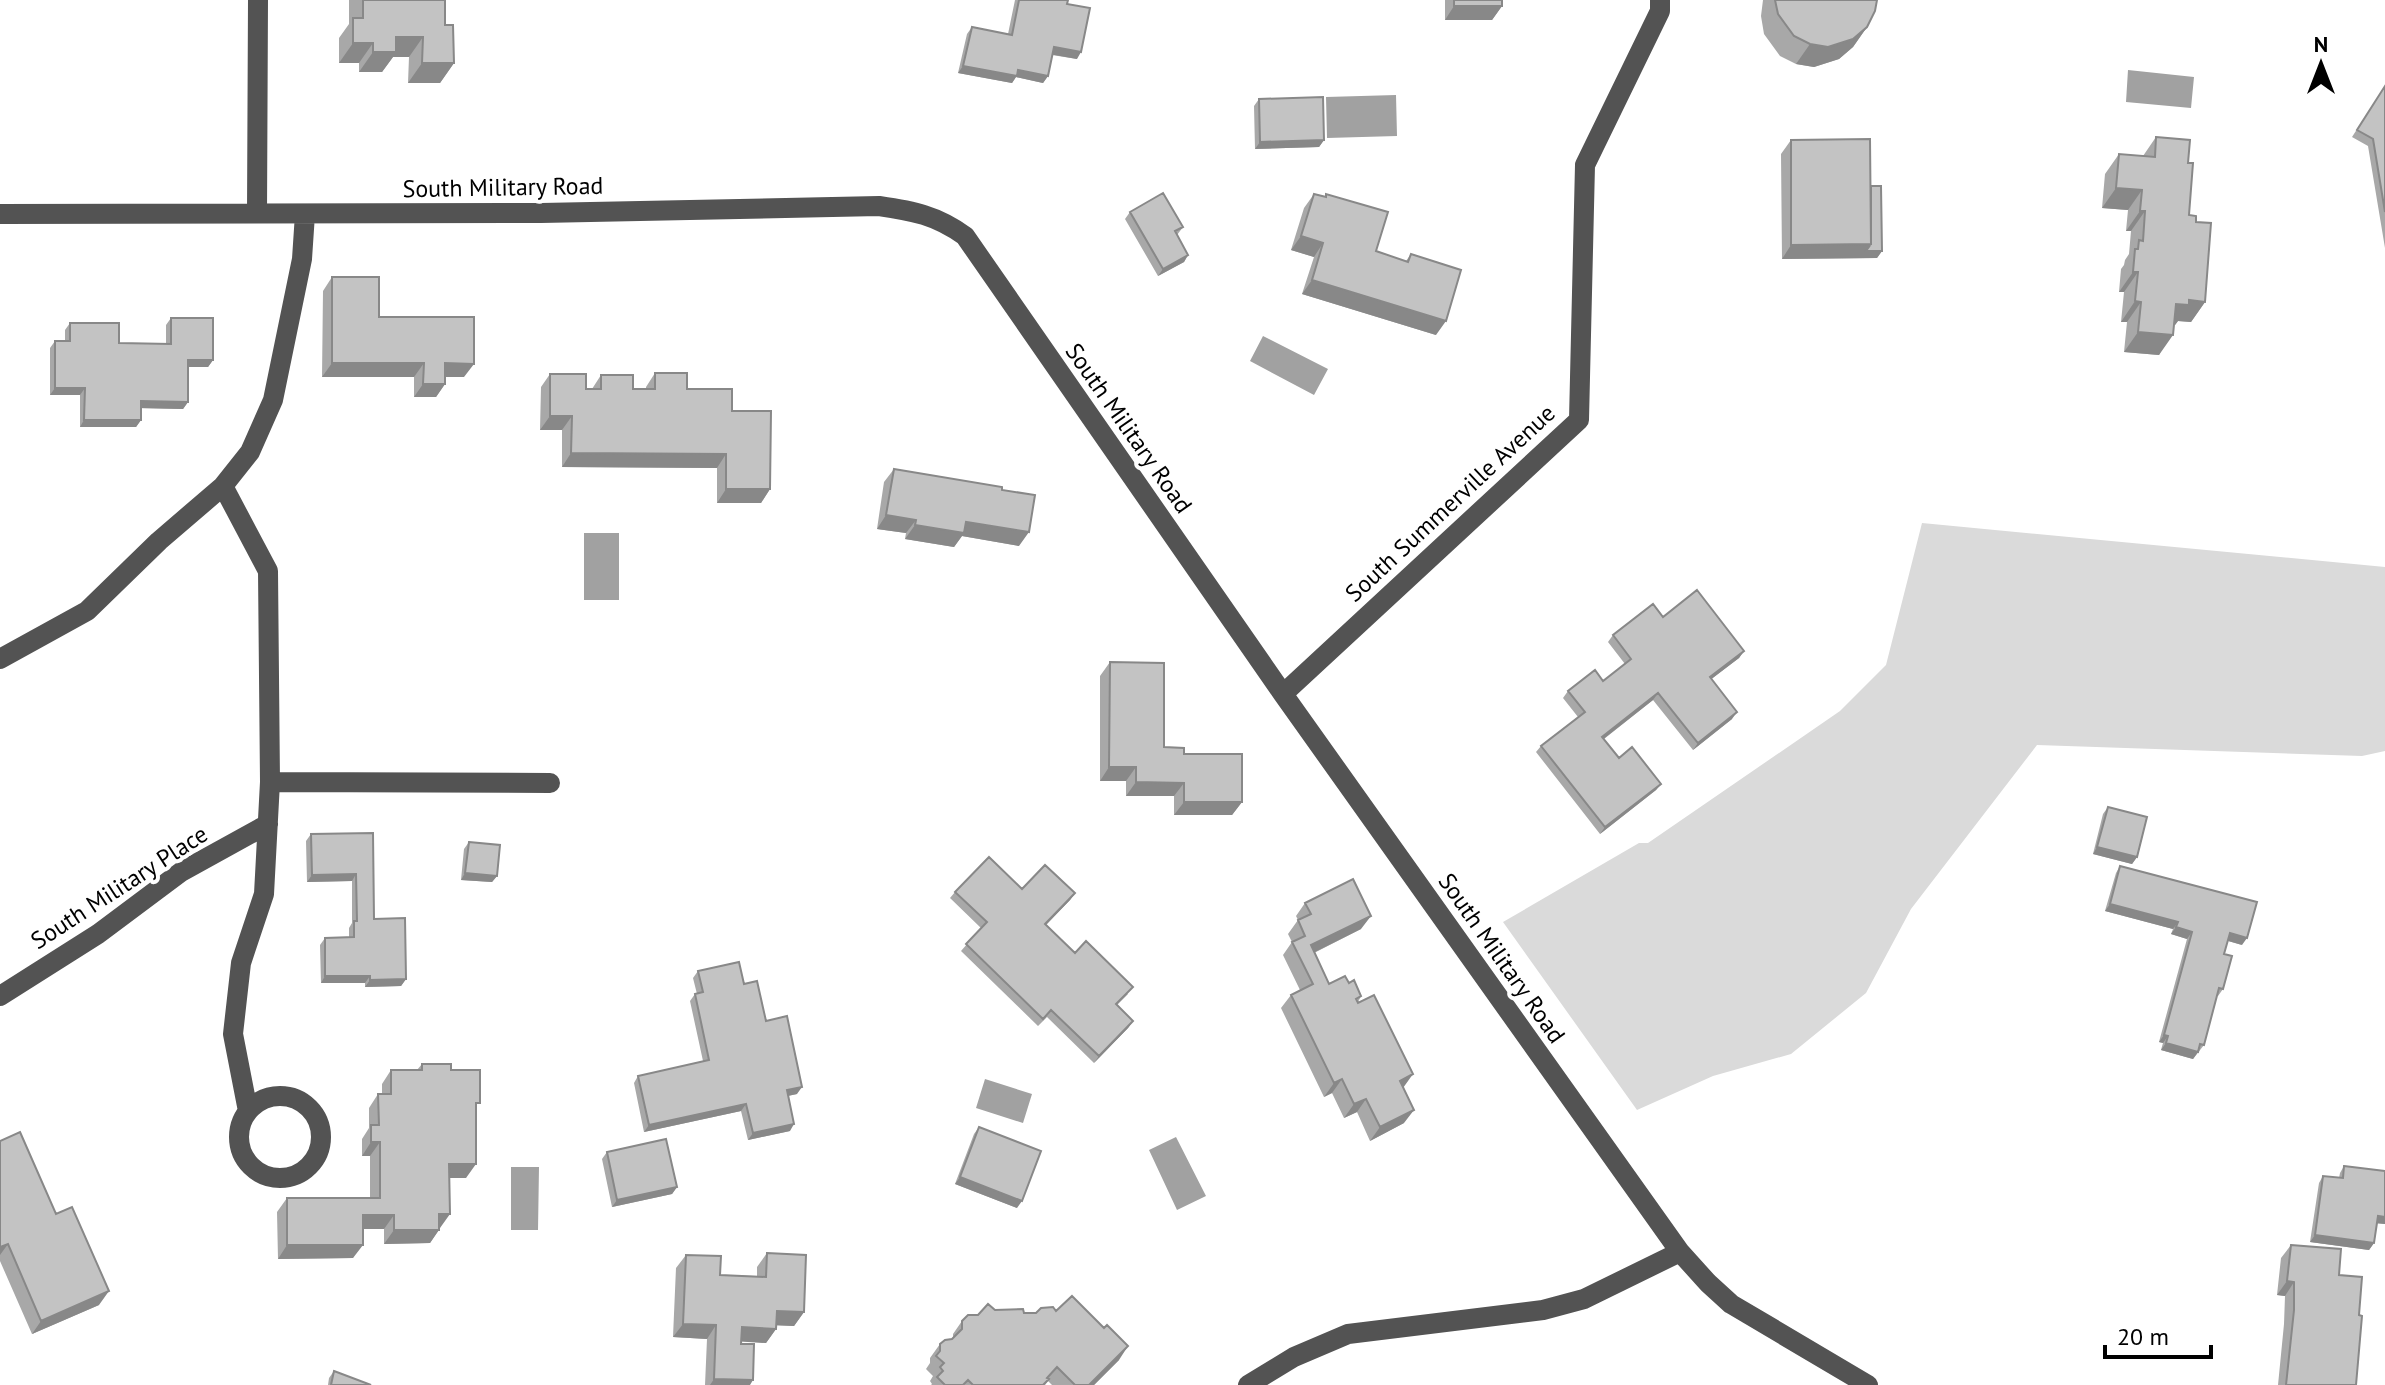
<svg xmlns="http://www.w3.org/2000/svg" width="2385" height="1385" viewBox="0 0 2385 1385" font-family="'PT Sans',sans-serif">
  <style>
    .green { fill: #dadada }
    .water { fill: #a1a1a1 }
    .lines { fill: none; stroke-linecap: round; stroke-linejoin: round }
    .minor { stroke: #535353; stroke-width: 20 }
    .wall { fill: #a8a8a8 }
    .shaded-wall { fill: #888 }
    .building { fill: #c3c3c3; stroke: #888; stroke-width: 2 }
    .labels { text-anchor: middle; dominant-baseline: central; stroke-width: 8; stroke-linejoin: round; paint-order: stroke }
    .street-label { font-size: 24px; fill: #000; stroke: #fff }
  </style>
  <rect width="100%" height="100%" fill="#fff"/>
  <path class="green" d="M1922,523L2385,567V751L2362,756L2037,745L1911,909L1866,993L1791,1054L1713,1076L1637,1110L1503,922L1639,843H1648L1840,711L1886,665Z"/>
  <path class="water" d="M2128,70L2194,77L2191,108L2126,102Z
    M1396,95L1397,136L1327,138L1326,97Z
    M1263,336L1328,369L1314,395L1250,361Z
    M584,533H619V600H584Z
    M985,1079L1032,1094L1023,1123L976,1108Z
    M1176,1137L1206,1196L1177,1210L1149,1150Z
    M511,1167H539L538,1230H511Z"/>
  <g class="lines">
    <path class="minor" d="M257,213L258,0
      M0,214L541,213L879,206C913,211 936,215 965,236L1283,694L1680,1252L1708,1283L1731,1304L1868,1385
      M223,486L268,571L270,782L264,894L241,963L233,1034L248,1111
      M0,659L87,611L159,541L223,486L250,452L273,400L302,259L305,214
      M1283,694L1579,420L1585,165L1660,11V0
      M270,782L550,783
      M0,996L98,934L181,872L268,824
      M239 1137a41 41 0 1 1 82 0a41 41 0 1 1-82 0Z
      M1248,1385L1294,1357L1348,1334L1543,1310L1584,1299L1680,1252"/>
  </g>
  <path class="wall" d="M349,0H445V25L454,63L440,83H408L409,57H393L382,72H359V63H339V38L349,24Z
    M1015,0H1068L1067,4L1077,59L1052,55L1048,76L1043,83L1016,77L1012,83L958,73L967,34L972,27L1008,34Z
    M1445,0H1502V6L1492,20H1445Z
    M1763,0H1877L1867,27L1853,47L1839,59L1814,67L1796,64L1780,56L1764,34L1761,16Z
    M2385,86V248L2368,146L2352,137Z
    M1259,99L1324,140L1319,147L1255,149L1254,106Z
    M2156,137L2188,163L2189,215L2196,222L2205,302L2191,322L2178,321L2175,325H2174L2159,355L2124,352L2127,322H2121L2124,292H2119L2121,269L2124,265L2125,260L2129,254L2131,231H2126L2128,210L2102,208L2105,174L2119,154L2143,156Z
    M1791,140L1871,186L1882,251L1877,258L1782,259L1781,154Z
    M1314,194L1324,197L1326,194L1376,251L1406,261L1411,254L1436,335L1302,294L1314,257L1291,250L1304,208Z
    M1130,212L1183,227L1177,235L1188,255L1184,262L1158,276L1125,219Z
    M332,277L379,317L464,377H445V384L436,397H414V377H322L323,291Z
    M171,318L213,360L208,367H188V402L183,409L141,408V420L136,427H80V395H50V348L55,341H65V330L70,323L119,343L166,344V325Z
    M655,373L732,411L770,489L761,503H717V468L562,467V430H540L541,387L550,374L586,389H592L601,375L633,389H646V387Z
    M894,469L1002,490L1019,546L962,536L954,547L905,539L906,533L877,529L884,482Z
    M1663,617L1744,651L1739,658L1711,679L1732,719L1693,750L1653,700L1604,739L1619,758L1661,784L1656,790L1600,834L1536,752L1541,746L1578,717L1563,698L1568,691L1603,681L1625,664L1608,642L1613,635Z
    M1110,662L1164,747L1184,754L1242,802L1232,815H1174V796H1126V781H1100V676Z
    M2108,807L2137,857L2132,864L2093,854L2103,814Z
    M373,833L374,919L406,979L401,986L365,987V983H321L320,945L325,938L349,937V928L352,923V881L307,882L306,841L311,834Z
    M469,842L497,876L492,882L461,880L464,849Z
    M2120,866L2242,945L2228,941L2224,954L2223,989L2218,996L2217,995L2204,1045L2193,1059L2161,1050L2163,1043L2159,1042L2187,939L2171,934L2173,929L2105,911L2116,873Z
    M1022,889L1075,893L1070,900L1046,925L1075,953L1128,994L1117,1005L1133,1021L1128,1028L1094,1063L1047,1017L1038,1026L961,951L981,928L950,898L955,892Z
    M1305,903L1361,929L1314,953L1329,984L1349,983L1361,996L1358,1002L1403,1088L1404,1123L1370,1141L1357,1112L1344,1118L1332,1093L1324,1097L1281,1008L1291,995L1300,990L1283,955L1292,942L1288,934L1298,920L1296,916Z
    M698,971L744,984L766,1021L797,1094L788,1096L790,1131L748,1140L741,1111L644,1132L634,1083L638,1076L703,1061L690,1001L695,994H697L693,978Z
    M422,1064L451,1070L476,1110L466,1178H449L440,1228L430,1243L384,1244V1229H363L353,1258L278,1259L277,1212L287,1198H370V1156H362V1139L369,1128V1108L378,1094H382V1084L391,1070H417Z
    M979,1127L1017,1208L955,1184L974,1134Z
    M0,1141L56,1214L99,1305L32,1334L0,1261Z
    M607,1152L677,1187L672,1194L612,1207L602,1159Z
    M2344,1166L2385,1171V1224L2377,1223L2374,1243L2369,1250L2310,1242L2319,1183L2323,1176L2339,1178L2340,1173Z
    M2291,1245L2339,1275L2359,1315L2356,1385H2278L2284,1324L2285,1296L2277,1295L2281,1258Z
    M767,1253L804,1312L794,1326L776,1325V1329L766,1343L741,1341L750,1385H705L707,1339L673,1337L676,1268L686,1255L720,1275L757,1276V1267Z
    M995,1310L1024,1313L1056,1311L1119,1360L1094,1385H1052L1048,1381L1045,1385H931L932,1384L930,1381L933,1376L926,1369L930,1363V1358L940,1344L953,1338V1334L962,1321Z
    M334,1371L371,1385H328L329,1378Z"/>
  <path class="shaded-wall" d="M1454,6H1502L1492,20H1445Z
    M1867,27L1853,47L1839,59L1814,67L1796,64L1810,44Z
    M396,37H423L409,57H393L382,72H359L373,52Z
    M353,43H373L359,63H339Z
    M1054,47L1081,52L1077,59L1049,54Z
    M422,63H454L440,83H408Z
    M963,66L1018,70L1048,76L1043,83L1016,77L1012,83L958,73Z
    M1324,140L1319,147L1255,149L1260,142Z
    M2116,188L2142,190L2128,210L2102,208Z
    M2140,211H2145L2131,231H2126Z
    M1301,236L1323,243L1314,257L1291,250Z
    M1871,244L1882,251L1877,258L1782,259L1791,245Z
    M1188,255L1184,262L1158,276L1163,269Z
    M2133,272H2138L2124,292H2119Z
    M1312,280L1446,321L1436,335L1302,294Z
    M2189,300L2205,302L2191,322L2178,321L2175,325L2161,324L2176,304Z
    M2135,301L2141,302L2127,322H2121Z
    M2138,332L2173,335L2159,355L2124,352Z
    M188,360H213L208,367H183Z
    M332,363H424L414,377H322Z
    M445,363L474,364L464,377H436Z
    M423,384H445L436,397H414Z
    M55,388H85L80,395H50Z
    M141,401L188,402L183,409L136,408Z
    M550,416H572L562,430H540Z
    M84,420H141L136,427H80Z
    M571,453L726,454L717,468L562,467Z
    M726,489H770L761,503H717Z
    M886,515L916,520L906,533L877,529Z
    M966,522L1029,532L1019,546L962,536L954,547L905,539L915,525Z
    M1744,651L1739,658L1705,684L1710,677Z
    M1658,693L1653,700L1597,744L1602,737Z
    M1737,712L1732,719L1693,750L1698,743Z
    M1109,767H1136L1126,781H1100Z
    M1136,782L1184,783L1174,796H1126Z
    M1661,784L1656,790L1600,834L1605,827Z
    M1184,802H1242L1232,815H1174Z
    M2097,847L2137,857L2132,864L2093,854Z
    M465,873L497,876L492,882L461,880Z
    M356,874L352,881L307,882L312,875Z
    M1075,893L1070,900L1040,931L1045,924Z
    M2110,904L2178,922L2173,929L2105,911Z
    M1371,916L1361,929L1301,959L1311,945Z
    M2176,927L2192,932L2187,939L2171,934Z
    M2230,933L2247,938L2242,945L2225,940Z
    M325,976H370L365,983H321Z
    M406,979L401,986L365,987L370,980Z
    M1133,1021L1128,1028L1094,1063L1099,1056Z
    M2164,1035L2168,1036L2163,1043L2159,1042Z
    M2166,1043L2198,1052L2193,1059L2161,1050Z
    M1413,1074L1403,1088L1400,1081Z
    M1342,1079L1332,1093L1324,1097L1334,1083Z
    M802,1087L797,1094L782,1097L787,1090Z
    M1366,1099L1357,1112L1344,1118L1354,1104Z
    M746,1104L741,1111L644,1132L649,1125Z
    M1414,1110L1404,1123L1370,1141L1380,1127Z
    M794,1124L790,1131L748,1140L753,1133Z
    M371,1142H380L370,1156H362Z
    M449,1164H476L466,1178H440Z
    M960,1177L1022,1201L1017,1208L955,1184Z
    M677,1187L672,1194L612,1207L617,1200Z
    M439,1214H450L440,1228H430Z
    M363,1215H394L384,1229H353Z
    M2378,1216L2385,1217V1224L2373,1223Z
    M394,1230H439L430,1243L384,1244Z
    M2315,1235L2374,1243L2369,1250L2310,1242Z
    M8,1244L0,1255V1247Z
    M287,1245H363L353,1258L278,1259Z
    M2287,1281L2294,1282L2285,1296L2277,1295Z
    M109,1291L99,1305L32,1334L41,1321Z
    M777,1311L804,1312L794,1326L767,1325Z
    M683,1324L716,1325L707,1339L673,1337Z
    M742,1327L776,1329L766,1343L732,1341Z
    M1128,1346L1119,1360L1094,1385H1089Z
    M714,1379L753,1380L750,1385H710Z"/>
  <path class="building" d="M363,0H445V25H453L454,63H422L423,37H396V52H373V43H353V18H363Z
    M1019,0H1068L1067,4L1090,8L1081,52L1054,47L1048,76L1018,70L1017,76L963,66L972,27L1012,35Z
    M1454,0H1502V6H1454Z
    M1775,0H1877L1875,11L1867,27L1853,39L1828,47L1810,44L1794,36L1778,14Z
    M2385,86V212L2373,139L2357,130Z
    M1323,97L1324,140L1260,142L1259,99Z
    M2156,137L2190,140L2188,163H2193L2189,215L2196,216V222L2211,223L2205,302L2189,300V305L2176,304L2173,335L2138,332L2141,302L2135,301L2138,272H2133L2135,249H2138L2139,240L2143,241L2145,211H2140L2142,190L2116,188L2119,154L2155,157Z
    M1870,139L1871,244L1791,245V140Z
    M1871,186H1881L1882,251H1866L1871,244Z
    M1163,193L1183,227L1175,231L1188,255L1163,269L1130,212Z
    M1314,194L1326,197V194L1388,212L1376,251L1408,262L1411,254L1461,270L1446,321L1312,280L1323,243L1301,236Z
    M332,277H379V317H474V364L445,363V384H423L424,363H332Z
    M171,318H213V360H188V402L141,401V420H84L85,388H55V341H70V323H119V343L171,344Z
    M655,373H687V389H732V411H771L770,489H726V454L571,453L572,416H550V374H586V389H601V375H633V389H655Z
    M894,469L1002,487V490L1035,495L1029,532L966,522L964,533L915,525L916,520L886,515Z
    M1697,590L1744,651L1710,677L1737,712L1698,743L1658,693L1602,737L1619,758L1632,747L1661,784L1605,827L1541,746L1585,712L1568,691L1595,670L1603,681L1631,659L1613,635L1653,604L1663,617Z
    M1110,662L1164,663V747L1184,748V754H1242V802H1184V783L1136,782V767H1109Z
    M2108,807L2147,817L2137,857L2097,847Z
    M373,833L374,919L405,918L406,979L370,980V976H325V938L354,937V921H357L356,874L312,875L311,834Z
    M469,842L500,845L497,876L465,873Z
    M989,857L1022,889L1045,865L1075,893L1045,924L1075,953L1086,941L1133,987L1116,1004L1133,1021L1099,1056L1051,1010L1043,1019L966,944L987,922L955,892Z
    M2120,866L2257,902L2247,938L2230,933L2224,954L2232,956L2223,989L2219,988L2204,1045L2200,1044L2198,1052L2166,1043L2168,1036L2164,1035L2192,932L2176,927L2178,922L2110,904Z
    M1353,879L1371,916L1311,945L1329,984L1345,976L1349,983L1354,980L1361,996L1356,999L1358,1003L1374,995L1413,1074L1400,1081L1414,1110L1380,1127L1366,1099L1354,1104L1342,1079L1334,1083L1291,995L1313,984L1292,942L1305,936L1298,920L1311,914L1305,903Z
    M739,962L744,984L757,981L766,1021L787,1016L802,1087L787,1090L794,1124L753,1133L746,1104L649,1125L638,1076L709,1060L695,994L703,992L698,971Z
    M422,1064H451V1070H480V1103H476V1164H449L450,1214H439V1230H394V1215H363V1245H287V1198H380V1142H371V1125H379L378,1094H391V1070H422Z
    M979,1127L1041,1151L1022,1201L960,1177Z
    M20,1132L56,1214L72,1207L109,1291L41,1321L8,1244L0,1247V1141Z
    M666,1139L677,1187L617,1200L607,1152Z
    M2344,1166L2385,1171V1217L2378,1216L2374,1243L2315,1235L2323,1176L2343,1178Z
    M2291,1245L2341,1249L2339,1275L2362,1277L2359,1315L2362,1316L2356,1385H2286L2294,1310V1282L2287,1281Z
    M767,1253L806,1255L804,1312L777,1311L776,1329L742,1327L741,1344H754L753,1380L714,1379L716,1325L683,1324L686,1255L721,1256L720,1275L766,1277Z
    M1072,1296L1104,1328L1107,1325L1128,1346L1089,1385H1075L1057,1367L1047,1378L1049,1379L1043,1385H973L968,1380L963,1385H945L937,1377L943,1371L940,1367L944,1363L936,1356L940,1351V1344L945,1340L952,1339L962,1329V1321L968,1315H978L988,1304L995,1310L1023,1309L1024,1313H1036L1041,1308L1053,1307L1056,1311Z
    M334,1371L371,1385H331Z"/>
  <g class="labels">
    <g class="street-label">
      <text transform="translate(503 187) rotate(-1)">South Military Road</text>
      <text transform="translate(1129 428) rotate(55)">South Military Road</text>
      <text transform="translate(1450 503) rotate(-43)">South Summerville Avenue</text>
      <text transform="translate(119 887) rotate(-33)">South Military Place</text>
      <text transform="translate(1502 958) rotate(55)">South Military Road</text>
    </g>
  </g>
  <g transform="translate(2321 64)" stroke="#ffffff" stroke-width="6" paint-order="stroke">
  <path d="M0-6L14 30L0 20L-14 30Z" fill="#000000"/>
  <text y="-12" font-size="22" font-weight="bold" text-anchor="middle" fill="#000000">N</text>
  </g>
  <path d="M2105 1345v12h106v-12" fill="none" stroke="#000000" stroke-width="4"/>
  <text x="2117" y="1345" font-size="24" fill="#000000" stroke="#ffffff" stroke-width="6" paint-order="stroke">20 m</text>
</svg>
